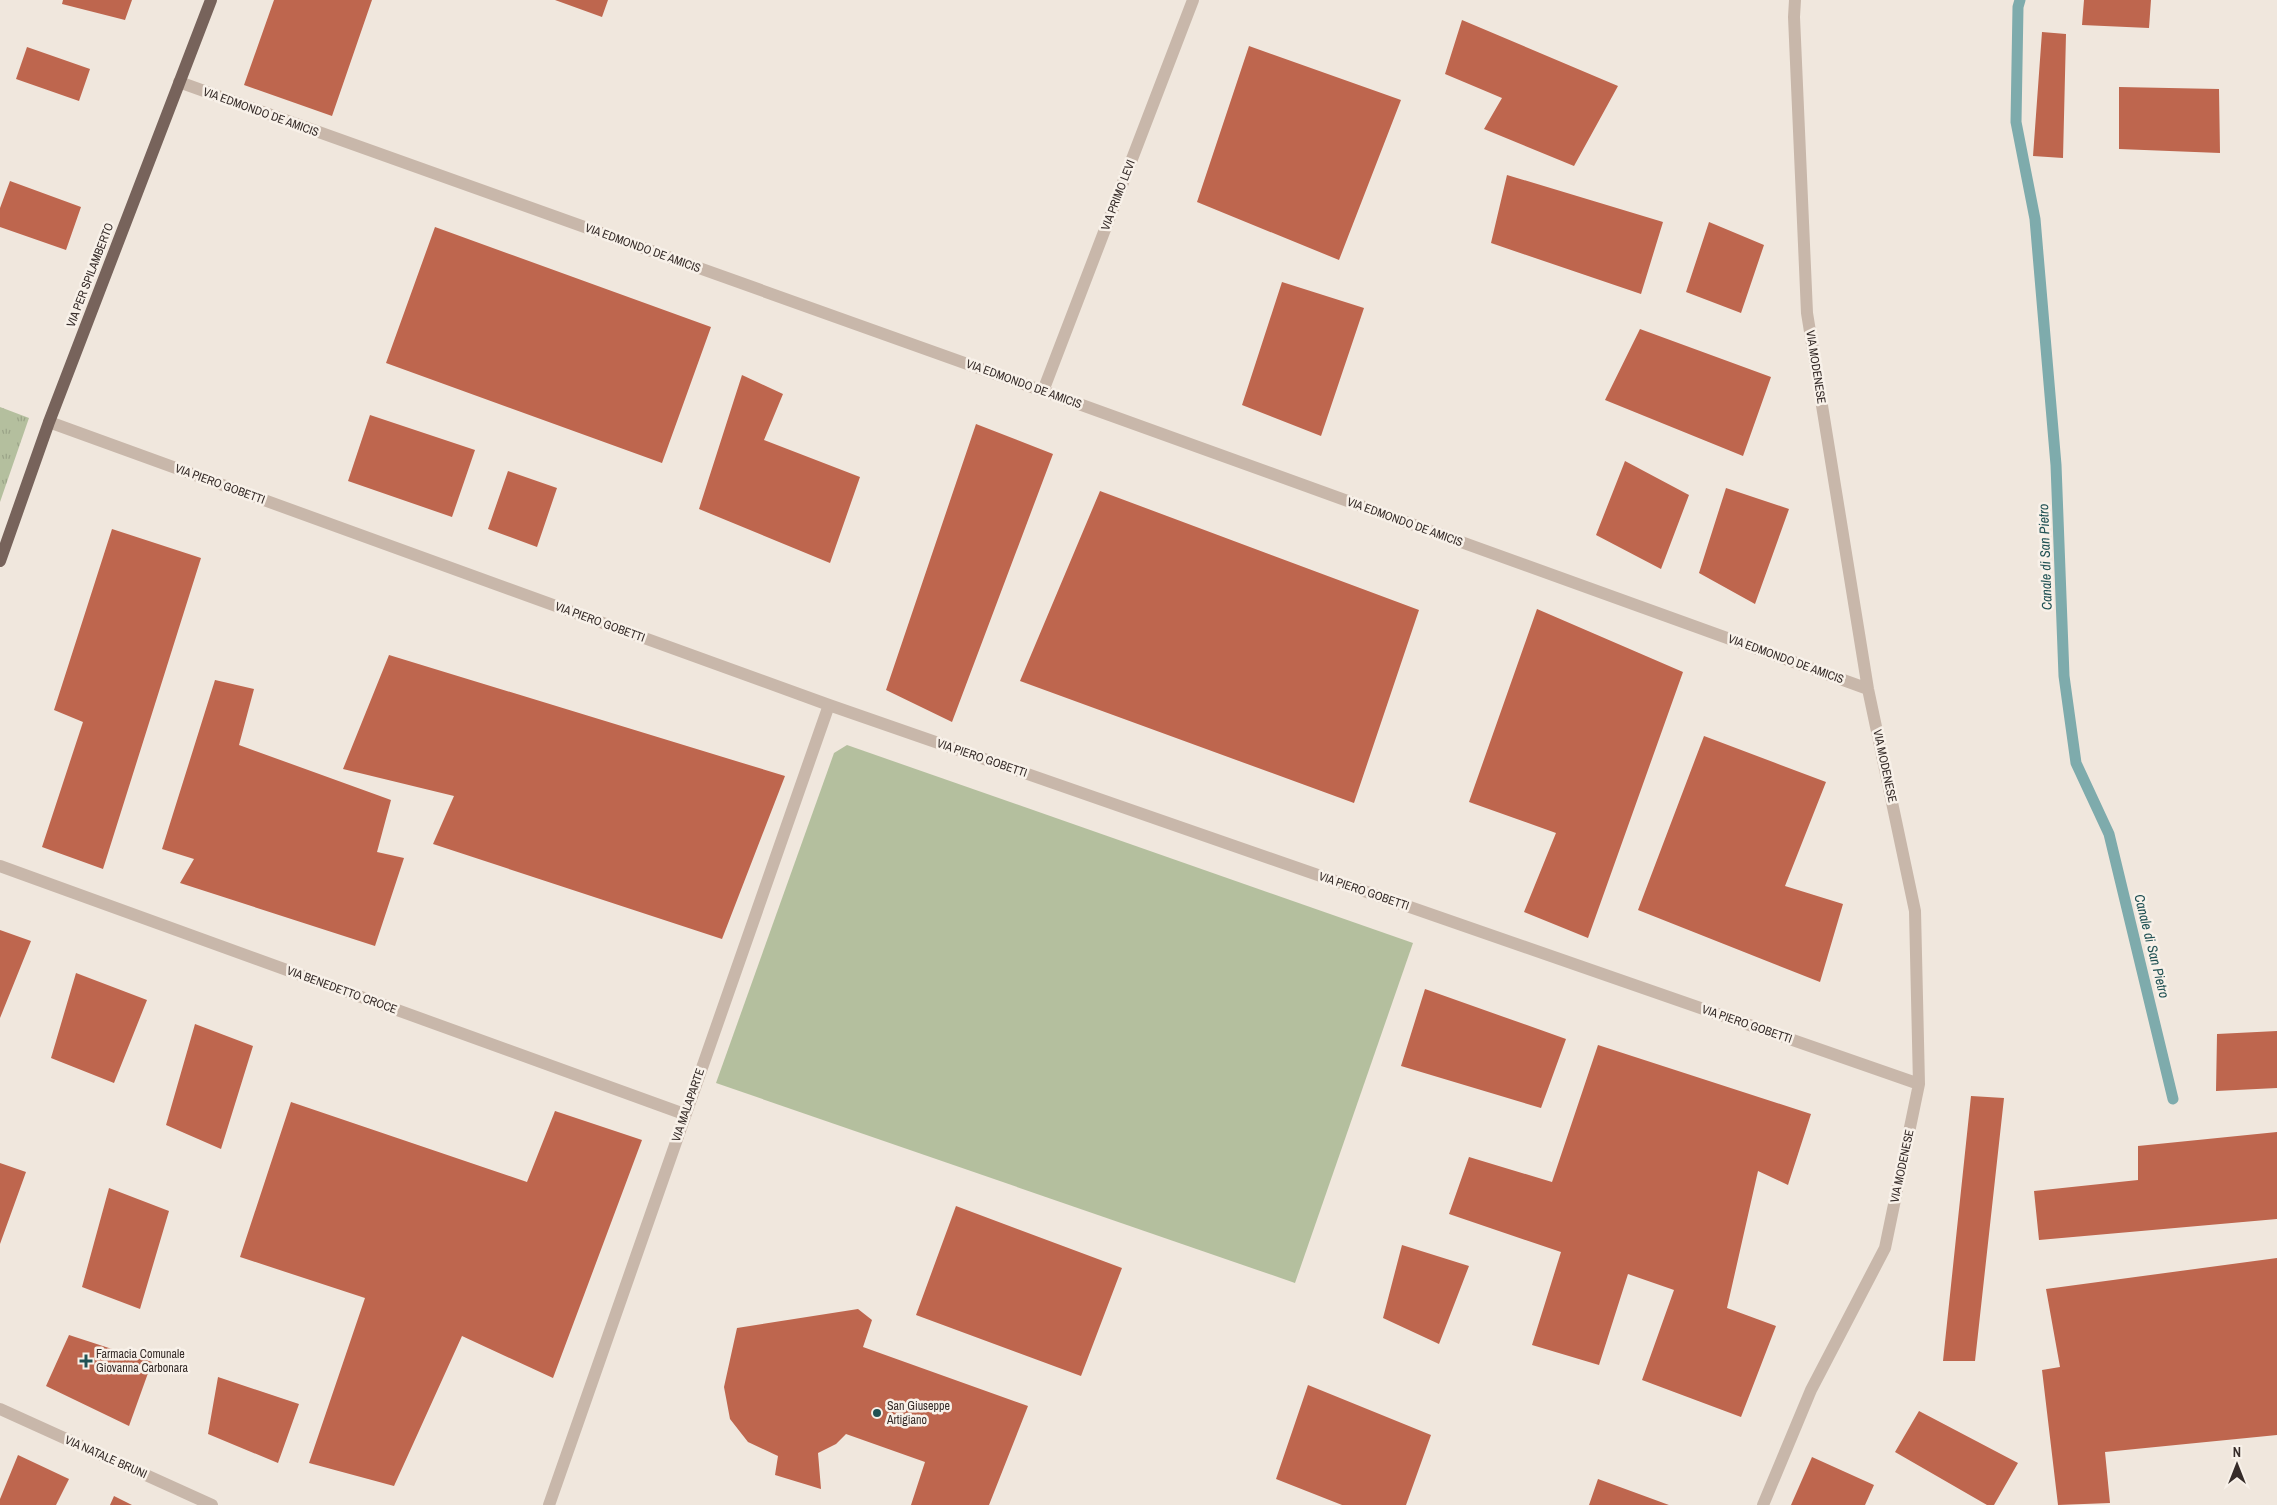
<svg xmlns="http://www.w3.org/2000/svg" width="2277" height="1505" viewBox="0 0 2277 1505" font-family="'Archivo Narrow',sans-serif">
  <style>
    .park { fill: url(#park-tufts) }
    .pitch { fill: #b4bf9e }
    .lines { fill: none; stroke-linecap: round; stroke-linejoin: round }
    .stream { stroke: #7eabac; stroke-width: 11 }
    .building { fill: #be664e }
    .minor { stroke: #c8b7aa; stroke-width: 12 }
    .major { stroke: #77635b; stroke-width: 12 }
    .poi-dot { fill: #215254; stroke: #f8f1e9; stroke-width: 2 }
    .labels { text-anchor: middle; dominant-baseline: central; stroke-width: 5; stroke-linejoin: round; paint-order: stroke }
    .street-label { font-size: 12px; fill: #362c29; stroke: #f8f1e9 }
    .poi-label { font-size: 12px; fill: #362c29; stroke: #f8f1e9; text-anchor: start }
    .water-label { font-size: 14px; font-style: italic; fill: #215254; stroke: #f8f1e9 }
  </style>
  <defs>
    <pattern id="park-tufts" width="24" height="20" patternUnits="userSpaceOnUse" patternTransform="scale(1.25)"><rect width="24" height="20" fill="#b4bf9e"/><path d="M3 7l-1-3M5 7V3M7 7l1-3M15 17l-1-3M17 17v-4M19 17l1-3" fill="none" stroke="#9ba488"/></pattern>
  </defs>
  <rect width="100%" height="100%" fill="#f0e7dd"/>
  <path class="park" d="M0,407L29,418L0,502Z"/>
  <path class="pitch" d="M847,745L1413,943L1295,1283L716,1083L834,753Z"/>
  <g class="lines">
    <path class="stream" d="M2020,0L2018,7L2016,122L2035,219L2056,465L2064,676L2076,763L2109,834L2173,1099"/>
  </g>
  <path class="building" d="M63,0H132L125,20L62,4Z
    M274,0H372L332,116L244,85Z
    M555,0H608L602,17Z
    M2084,0H2151L2149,28L2082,25Z
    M1462,20L1618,86L1574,166L1484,129L1502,98L1445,74Z
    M2042,32L2066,34L2063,158L2033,156Z
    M1249,46L1401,100L1339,260L1197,202Z
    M27,47L90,69L79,101L16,79Z
    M2119,87L2219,89L2220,153L2119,149Z
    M1507,175L1663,222L1641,294L1491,243Z
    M10,181L81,207L66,250L0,227V208Z
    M1709,222L1764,245L1741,313L1686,292Z
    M435,227L711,327L662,463L386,363Z
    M1282,282L1364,308L1321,436L1242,405Z
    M1640,329L1771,377L1743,456L1605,400Z
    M742,375L783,394L764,440L860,477L830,563L699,509Z
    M370,415L475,450L452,517L348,481Z
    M976,424L1053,454L952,722L886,690Z
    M1625,461L1689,495L1661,569L1596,535Z
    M508,471L557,488L537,547L488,529Z
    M1726,488L1789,509L1755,604L1699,573Z
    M1100,491L1419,610L1354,803L1020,681Z
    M112,529L201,558L103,869L42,847L83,722L54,710Z
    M1537,609L1683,672L1588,938L1524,912L1556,833L1469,802Z
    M389,655L785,776L722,939L433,844L454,796L343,769Z
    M215,680L254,689L239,745L391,800L377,852L404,858L375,946L180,883L194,859L162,849Z
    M1704,736L1826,782L1785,886L1843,904L1820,982L1638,910Z
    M0,930L31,941L0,1018Z
    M76,973L147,1000L114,1083L51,1058Z
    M1425,989L1566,1039L1541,1108L1401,1066Z
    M195,1024L253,1046L221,1149L166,1125Z
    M2277,1031V1088L2216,1091L2217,1034Z
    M1598,1045L1811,1114L1788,1185L1758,1171L1727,1308L1776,1326L1741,1417L1642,1380L1674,1290L1628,1274L1599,1365L1532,1345L1561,1252L1449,1214L1469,1157L1552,1182Z
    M1971,1096L2004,1098L1975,1361H1943Z
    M291,1102L527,1182L555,1111L642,1140L553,1378L462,1336L394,1486L309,1463L365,1298L240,1257Z
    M2277,1132V1219L2039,1240L2034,1191L2138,1180V1146Z
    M0,1163L26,1172L0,1244Z
    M109,1188L169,1211L140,1309L82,1287Z
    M956,1206L1122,1268L1081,1376L916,1315Z
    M1402,1245L1469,1266L1439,1344L1383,1318Z
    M2277,1258V1435L2105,1452L2110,1503L2058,1505L2042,1370L2060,1367L2046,1289Z
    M858,1309L872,1320L863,1347L1028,1406L989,1505H911L925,1462L846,1434L836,1444L818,1453L821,1489L775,1475L778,1456L748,1442L730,1419L724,1387L737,1328Z
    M69,1335L152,1362L129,1426L46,1386Z
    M218,1377L299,1404L278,1463L208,1434Z
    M1308,1385L1431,1435L1406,1505H1342L1276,1479Z
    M1919,1411L2018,1463L1994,1505H1987L1895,1452Z
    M18,1455L69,1479L56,1505H0V1499Z
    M1812,1457L1874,1485L1865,1505H1791Z
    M1598,1479L1669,1505H1589Z
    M114,1496L132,1505H110Z"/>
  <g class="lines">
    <path class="minor" d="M179,82L1043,391L1868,689
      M1043,391L1193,0
      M49,422L829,705L1919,1084
      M0,866L684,1114
      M0,1409L212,1505
      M549,1505L829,705
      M1763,1505L1811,1390L1885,1248L1919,1084L1915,911L1868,689L1807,313L1794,17L1795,0"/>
    <path class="major" d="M0,561L49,422L211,0"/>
  </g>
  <g class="poi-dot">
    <path d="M83.5 1353.5h5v5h5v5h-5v5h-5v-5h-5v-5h5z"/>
    <circle cx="877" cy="1413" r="5"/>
  </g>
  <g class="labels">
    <g class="street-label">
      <text transform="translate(261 112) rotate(20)">VIA EDMONDO DE AMICIS</text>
      <text transform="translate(1118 195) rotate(-69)">VIA PRIMO LEVI</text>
      <text transform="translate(643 248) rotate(20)">VIA EDMONDO DE AMICIS</text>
      <text transform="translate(90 275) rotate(-69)">VIA PER SPILAMBERTO</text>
      <text transform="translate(1816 367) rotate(81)">VIA MODENESE</text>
      <text transform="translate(1024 384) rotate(20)">VIA EDMONDO DE AMICIS</text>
      <text transform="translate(220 484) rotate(20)">VIA PIERO GOBETTI</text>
      <text transform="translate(1405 522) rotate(20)">VIA EDMONDO DE AMICIS</text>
      <text transform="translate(600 622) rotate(20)">VIA PIERO GOBETTI</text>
      <text transform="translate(1786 659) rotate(20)">VIA EDMONDO DE AMICIS</text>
      <text transform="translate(982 758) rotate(19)">VIA PIERO GOBETTI</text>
      <text transform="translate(1885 766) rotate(78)">VIA MODENESE</text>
      <text transform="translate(1364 891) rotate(19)">VIA PIERO GOBETTI</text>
      <text transform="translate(342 990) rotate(20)">VIA BENEDETTO CROCE</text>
      <text transform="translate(1747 1024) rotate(19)">VIA PIERO GOBETTI</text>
      <text transform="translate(688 1105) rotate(-71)">VIA MALAPARTE</text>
      <text transform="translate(1902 1166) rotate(-78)">VIA MODENESE</text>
      <text transform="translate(106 1457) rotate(24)">VIA NATALE BRUNI</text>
    </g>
    <g class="poi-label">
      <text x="96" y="1354">Farmacia Comunale<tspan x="96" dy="14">Giovanna Carbonara</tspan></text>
      <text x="887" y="1406">San Giuseppe<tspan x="887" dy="14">Artigiano</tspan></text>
    </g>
    <g class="water-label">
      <text transform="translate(2045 557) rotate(-92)">Canale di San Pietro</text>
      <text transform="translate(2152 946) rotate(76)">Canale di San Pietro</text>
    </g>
  </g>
  <g transform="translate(2237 1465)" stroke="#f8f1e9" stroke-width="4" paint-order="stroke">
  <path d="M0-4L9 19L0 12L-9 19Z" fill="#362c29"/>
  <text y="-8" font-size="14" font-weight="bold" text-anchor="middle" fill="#362c29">N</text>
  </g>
</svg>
